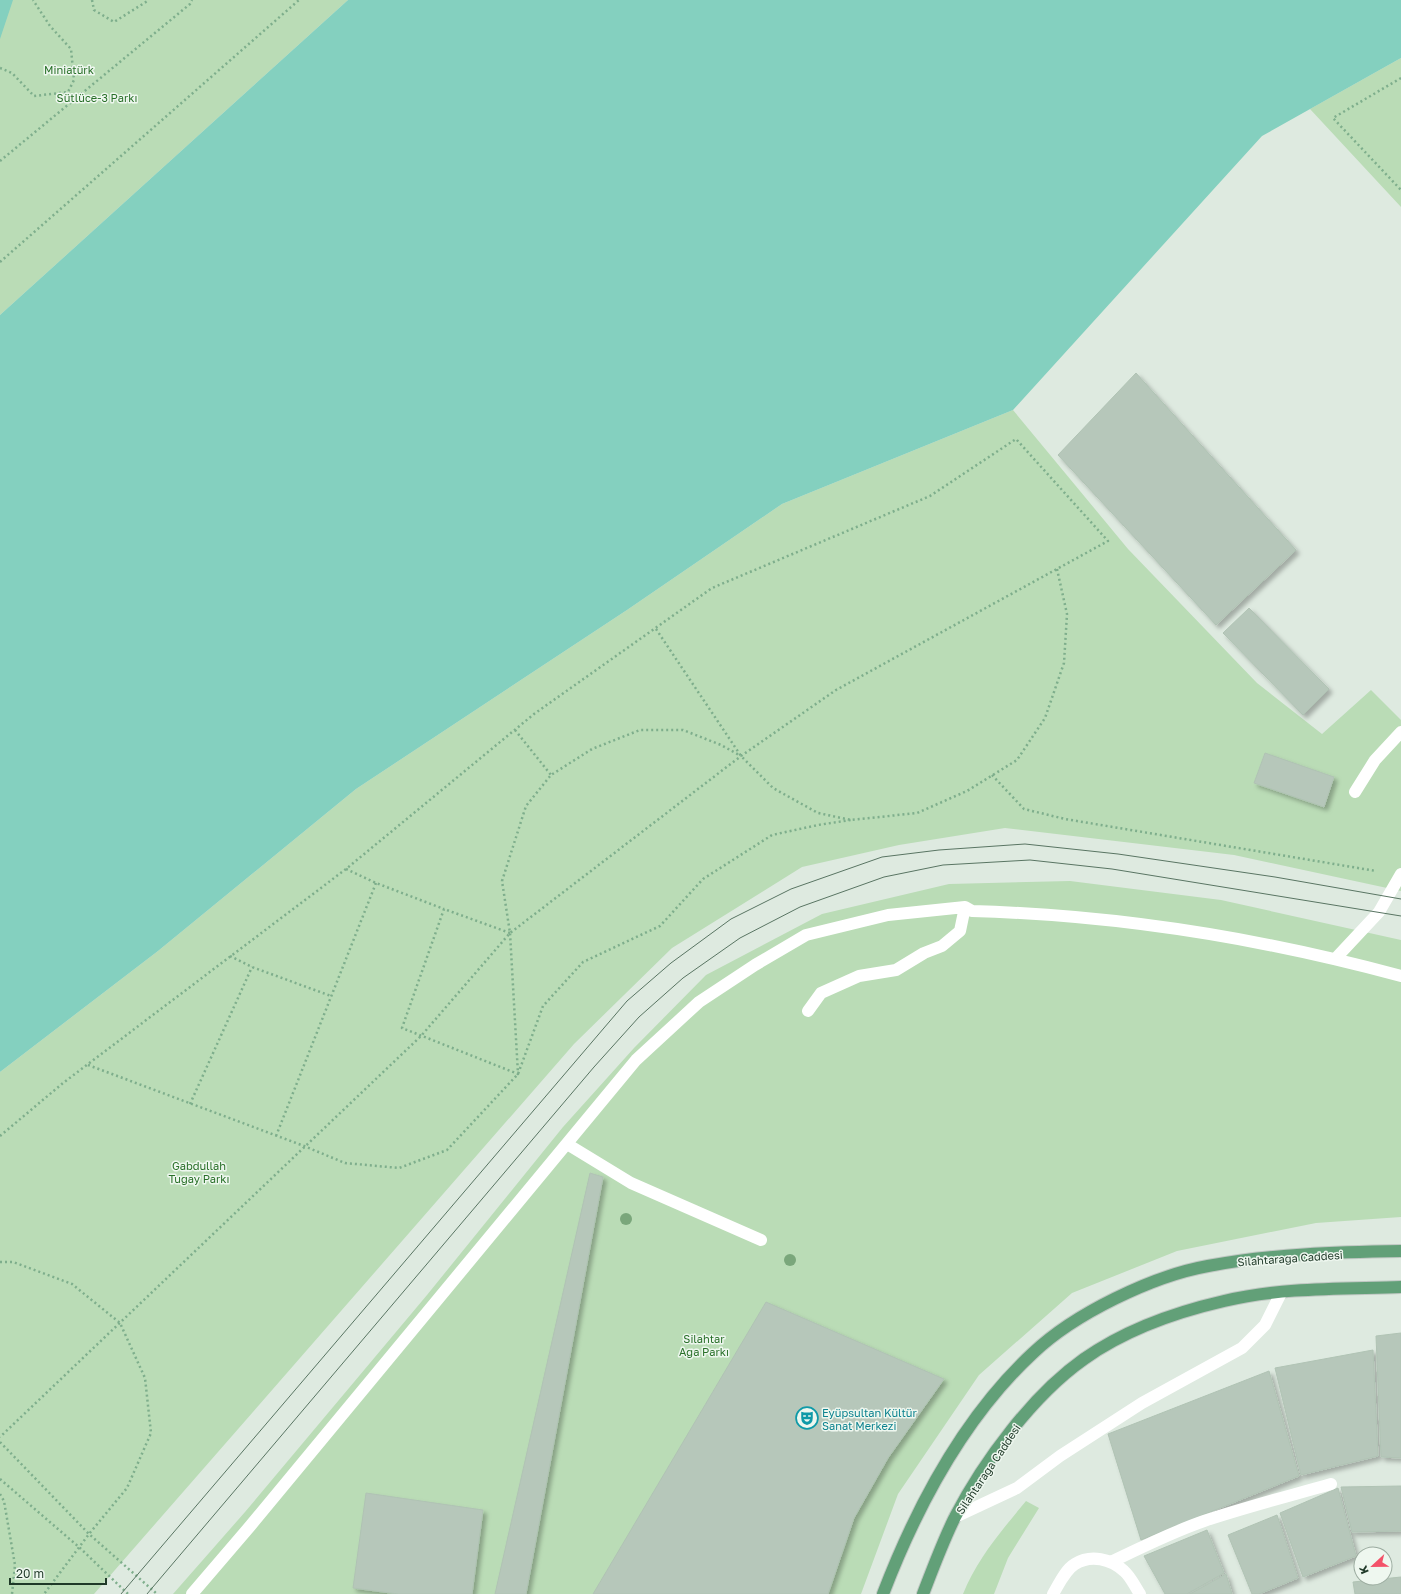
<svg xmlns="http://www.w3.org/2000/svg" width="1401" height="1594" viewBox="0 0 1401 1594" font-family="'Golos Text',sans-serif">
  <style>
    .green { fill: #badcb6 }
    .water { fill: #84d0bf }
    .building { fill: #b6c7ba; stroke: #b0c3b4; filter: url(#shadow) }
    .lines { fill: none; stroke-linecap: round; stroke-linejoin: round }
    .major-casing { stroke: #c0c8c3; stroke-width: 14 }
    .path { stroke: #7eae8c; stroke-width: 2.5; stroke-dasharray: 2 3; stroke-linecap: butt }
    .minor { stroke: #fff; stroke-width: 12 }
    .major { stroke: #62a078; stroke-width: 12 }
    .tram { stroke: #597563; stroke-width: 1 }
    .tree { fill: #7aa77b }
    .labels { text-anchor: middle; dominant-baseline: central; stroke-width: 3; stroke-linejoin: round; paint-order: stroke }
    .park-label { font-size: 11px; fill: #297029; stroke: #eef7ef }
    .street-label { font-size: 11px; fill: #1f3928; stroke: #eef7ef }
    .culture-label { font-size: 11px; fill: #0d838f; stroke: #eef7ef; text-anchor: start }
  </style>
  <defs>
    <filter id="shadow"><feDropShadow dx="3.5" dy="3.5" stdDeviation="2" flood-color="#0004"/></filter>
  </defs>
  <rect width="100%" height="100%" fill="#deeae0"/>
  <path class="green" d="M0,0H348L0,315Z
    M1401,58V207L1310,109Z
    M1013,410L1128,549L1257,683L1322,734L1371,690L1401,720V891L1234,855L1005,828L899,845L802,867L672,948L574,1044L94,1594H0V1072L158,951L356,789L627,610L782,504Z
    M1070,881L1221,900L1401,940V1217L1316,1223L1177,1251L1072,1293L979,1375L898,1494L861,1594H173L245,1512L427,1295L563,1127L634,1048L706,975L822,914L949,884Z
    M1026,1501L1039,1508L1008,1558L994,1594H963C977,1559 1002,1530 1026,1501Z"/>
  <path class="water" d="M0,0H13L0,39Z
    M348,0H1401V58L1262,136L1013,410L782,504L627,610L356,789L158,951L0,1072V315Z"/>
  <path class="building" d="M1136,373L1296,550L1216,625L1058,455Z
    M1249,608L1329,689L1303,715L1223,633Z
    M1265,753L1334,777L1324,807L1254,783Z
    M590,1173L603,1177L526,1594H495Z
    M766,1302L944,1379L888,1458L854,1518L828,1594H593Z
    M1401,1333V1458L1381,1457L1376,1336Z
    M1373,1350L1378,1456L1301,1475L1275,1368Z
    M1269,1371L1299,1476L1141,1540L1108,1434Z
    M1401,1486V1531L1352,1532L1341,1487Z
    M1338,1488L1356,1556L1303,1577L1280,1513Z
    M366,1493L483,1510L472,1594H398L353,1588Z
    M1277,1515L1298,1578L1259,1594H1252L1228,1535Z
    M1207,1530L1224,1573L1187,1594H1165L1144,1556Z
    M1226,1574L1232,1594H1190Z
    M1401,1577V1594H1355L1353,1582Z"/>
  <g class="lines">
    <g class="major-casing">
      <path id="major" d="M883,1594C916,1508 964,1417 1033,1353C1074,1314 1152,1276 1208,1266C1270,1254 1338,1252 1401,1251
        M923,1594C933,1568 943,1541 955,1517C984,1461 1033,1395 1084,1359C1125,1330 1176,1312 1224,1301C1282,1287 1343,1289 1401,1287"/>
    </g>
    <path class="path" d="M92,0L94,10L114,22L149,0
      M0,68L12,73L34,96L68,92L74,80L71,49L50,26L33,0
      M1401,78L1333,118L1401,190
      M0,161L190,4L192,0
      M0,262L299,0
      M656,629L741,756L773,788L818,813L851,820L917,813L967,791L1017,760L1045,718L1064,663L1067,614L1057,569
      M515,730L551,775
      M992,775L1024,809L1065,819L1376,871
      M346,869L376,883L444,909
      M510,933L444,909L402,1028L518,1074L510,933L502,881L526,806L551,775L592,749L640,730H683L721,745L741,756
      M230,956L252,967L331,996
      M88,1065L304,1146L345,1163L399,1168L447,1150L518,1074L543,1006L583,962L660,926L703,879L772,835L818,825L851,820
      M190,1104L252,967
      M0,1136L63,1083L346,869L534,714L712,588L930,496L1016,439L1108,541L836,690L741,756L510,933L421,1036L0,1437
      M276,1136L376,883
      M0,1262H13L72,1284L120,1323L145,1378L151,1433L127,1488L89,1534L44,1594
      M0,1442L89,1534L157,1594
      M0,1479L80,1548L128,1594
      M0,1494L4,1501L15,1565L12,1594"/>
    <path class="minor" d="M1355,792L1375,760L1401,732
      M1336,958L1379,912L1401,874
      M808,1011L821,993L859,976L896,970L924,953L942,946L960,931L965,907
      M567,1144L631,1183L761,1240
      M955,1517L1017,1488L1060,1456L1142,1403L1242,1348L1265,1325L1281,1293
      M1111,1562C1142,1547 1172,1532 1204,1521C1246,1507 1289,1496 1331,1484
      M192,1594L251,1525L636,1060L699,1002L755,965L806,935L888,915L965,907L972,911C1117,915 1261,938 1401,976
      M1053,1594C1059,1584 1065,1570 1075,1564C1091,1554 1111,1559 1124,1571C1131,1577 1135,1587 1140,1594"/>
    <use href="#major" class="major"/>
    <path class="tram" d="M121,1594L627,1001L671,963L731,919L791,889L882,857L939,850L1025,844L1118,854L1275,877L1401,899
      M147,1594L594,1067L639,1017L683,978L740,938L800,907L884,877L943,865L1030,860L1112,869L1401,916"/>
  </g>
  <g class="tree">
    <circle cx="626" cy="1219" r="6"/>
    <circle cx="790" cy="1260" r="6"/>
  </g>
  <defs>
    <g id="theatre-ring" transform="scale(1.15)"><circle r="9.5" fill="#eef7ef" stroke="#0f9aa8" stroke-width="1.5"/><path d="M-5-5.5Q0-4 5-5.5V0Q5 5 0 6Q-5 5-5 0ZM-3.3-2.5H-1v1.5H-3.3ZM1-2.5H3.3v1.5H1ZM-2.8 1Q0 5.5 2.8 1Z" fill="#0f9aa8"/></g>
  </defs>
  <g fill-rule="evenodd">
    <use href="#theatre-ring" x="807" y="1418"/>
  </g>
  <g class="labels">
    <g class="park-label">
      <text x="69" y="69">Miniatürk</text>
      <text x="97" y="97">Sütlüce-3 Parkı</text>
      <text x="199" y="1165">Gabdullah<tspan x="199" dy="13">Tugay Parkı</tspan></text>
      <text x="704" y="1338">Silahtar<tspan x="704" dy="13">Ağa Parkı</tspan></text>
    </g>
    <g class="street-label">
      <text transform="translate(1290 1258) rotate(-4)">Silahtarağa Caddesi</text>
      <text transform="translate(988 1469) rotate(-56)">Silahtarağa Caddesi</text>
    </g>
    <g class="culture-label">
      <text x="822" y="1412">Eyüpsultan Kültür<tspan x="822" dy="13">Sanat Merkezi</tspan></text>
    </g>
  </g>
  <g transform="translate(1373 1566) rotate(248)"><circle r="19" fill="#eef7ef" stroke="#9bab9f"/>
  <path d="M0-3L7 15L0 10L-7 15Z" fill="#f35269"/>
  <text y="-6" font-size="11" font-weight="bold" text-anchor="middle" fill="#1f3928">K</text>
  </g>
  <path d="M10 1578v6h96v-6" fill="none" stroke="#1f3928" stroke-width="2"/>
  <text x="16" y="1578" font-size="12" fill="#1f3928" stroke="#eef7ef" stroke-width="3" paint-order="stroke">20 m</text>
</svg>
